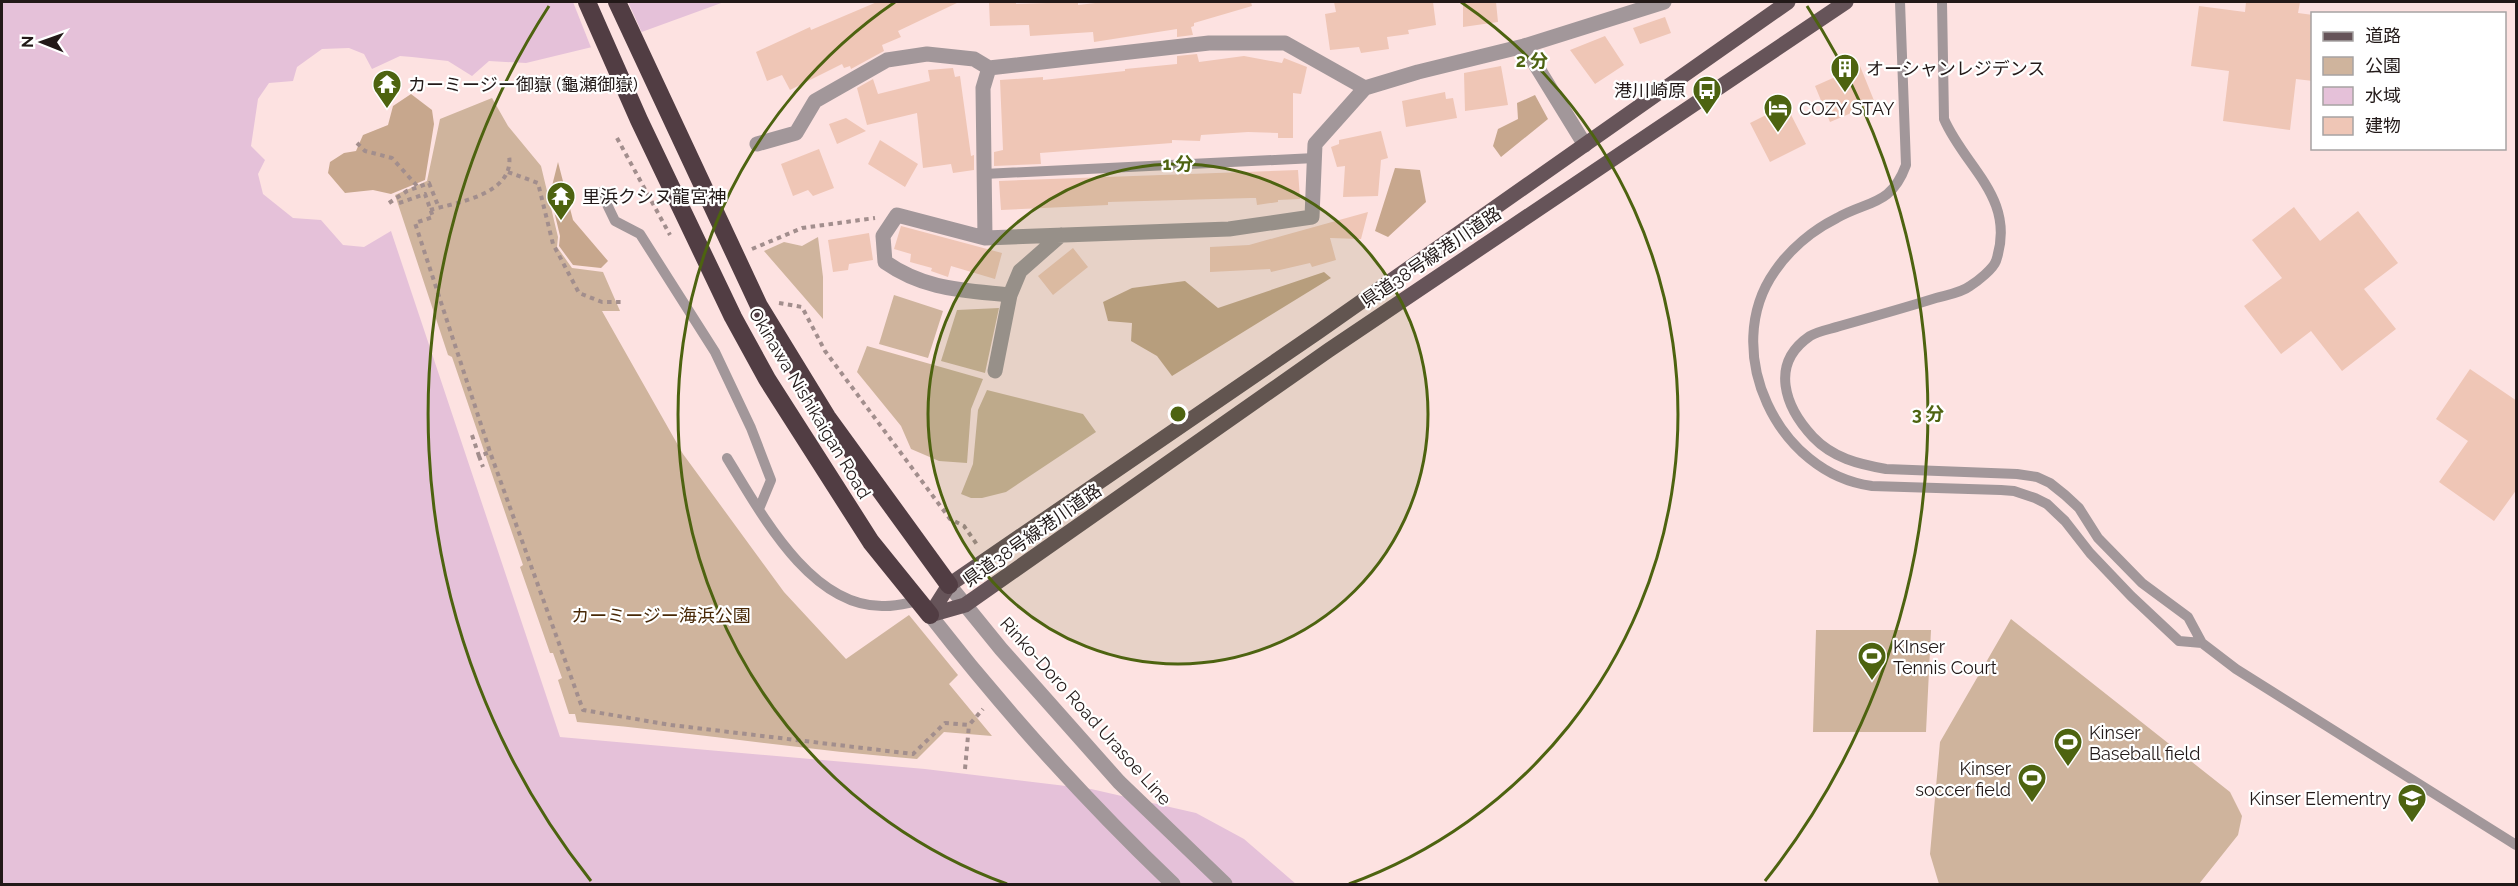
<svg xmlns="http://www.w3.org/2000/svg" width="2518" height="886" viewBox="0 0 2518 886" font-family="Raleway,'Noto Sans JP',sans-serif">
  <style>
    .green { fill: #cfb49d }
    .forest { fill: #c7a78d }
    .water { fill: #e5c1d9 }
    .pier { fill: #fde2e1 }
    .building { fill: #efc6b6 }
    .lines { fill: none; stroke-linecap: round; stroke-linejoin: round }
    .path { stroke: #a28e8d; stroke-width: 4; stroke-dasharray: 4.5 4.5; stroke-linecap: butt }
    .service { stroke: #a2979a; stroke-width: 10 }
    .minor { stroke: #a2979a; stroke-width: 15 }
    .tertiary { stroke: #a2979a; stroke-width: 15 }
    .primary { stroke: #665459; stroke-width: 15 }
    .motorway { stroke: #513d43; stroke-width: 18 }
    .ring { fill: none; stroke: #4d6310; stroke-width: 3 }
    .labels { text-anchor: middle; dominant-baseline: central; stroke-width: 4.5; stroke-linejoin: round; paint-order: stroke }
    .poi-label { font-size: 18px; fill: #221918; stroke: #fff; text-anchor: start }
    .street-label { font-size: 18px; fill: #221918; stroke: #fff }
    .park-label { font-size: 18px; fill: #482806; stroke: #fff }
    .centre { fill: #4d6310; stroke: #fff; stroke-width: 3 }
    .ring-label { font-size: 18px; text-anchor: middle; font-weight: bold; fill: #4d6310; stroke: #fff; stroke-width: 4.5; stroke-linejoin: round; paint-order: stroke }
  </style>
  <rect width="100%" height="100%" fill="#fde2e1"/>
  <path class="green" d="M492,98L508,126L541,166L558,237L557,247L572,268L603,272L620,311H602L683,454L784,592L846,659L909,615L958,675L949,684L992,736L944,732L917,759C803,750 690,732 577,722L575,714H569L558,680L562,678L553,653H550L520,567L523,565L452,357L448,355L395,195L427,181L440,119Z
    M818,237L823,277V319L764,251L784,242L802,246Z
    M894,295L943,311L928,358L879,344Z
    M999,308L985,373L941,361L957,310Z
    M867,346L983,379L971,409L967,463L939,461L911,449L901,426L857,372Z
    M987,390L1083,414L1096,432L1006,492L982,498H971L961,494L973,464L978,410Z
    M2011,619L2230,792L2242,816L2238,835L2199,884H1939L1930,854L1940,742Z
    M1816,630H1931L1926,732H1813Z"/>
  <path class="forest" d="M411,94L432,110L434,124L425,180L391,194L373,190L345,193L328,173L330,162L344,153L356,151L363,135L388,125L393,106Z
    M1535,95L1548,119L1501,157L1493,146L1498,129L1518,119L1517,103Z
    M558,162L573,220L608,261L601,268L573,265L559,246L560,236L550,194Z
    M1395,168L1420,170L1426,202L1388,237L1375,231Z
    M1324,272L1331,278L1172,376L1157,356L1131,341L1132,323L1108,321L1103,302L1132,288L1185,281L1218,308Z"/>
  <path class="water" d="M2,2H724L617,41L526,63L489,61L472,76L448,61L412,57L400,56L372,69L364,54L349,48L322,49L297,67L293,81L269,83L258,99L251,146L265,160L258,174L263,194L293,218L321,220L343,245L364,247L391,231L560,737L925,769L1091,789L1196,813L1244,839L1296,884H2Z"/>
  <path class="pier" d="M573,2H628L643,35L592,50Z"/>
  <path class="building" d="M877,2H959L898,31L901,37L882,45L884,51L851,69L850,66L844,68L842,64L790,90L782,75L767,81L756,52L810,27L811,30Z
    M989,2H1016V4L1078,2V5L1104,2H1251L1252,6L1194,23V26L1191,27L1193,35L1177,37V29L1094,42L1093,32L1030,36L1029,25L990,26Z
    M1334,2H1433L1436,25L1408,30L1409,34L1387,37L1389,49L1361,53L1359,47L1330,50L1325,14L1336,12Z
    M1463,2H1496L1498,22L1463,27Z
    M2246,2H2300L2298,13L2313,15V81L2296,79L2290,130L2223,121L2229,71L2191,66L2199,6L2245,12Z
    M1665,17L1671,33L1640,44L1633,28Z
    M1605,36L1624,65L1595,84L1570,50Z
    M1197,54L1199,62L1244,56L1282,63L1284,58L1307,67L1301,94L1293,93V138H1278V133L1248,132L1201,135L1200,141L1172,140V143L1040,153L1041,164L994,166V152L1003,150L1000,80L1043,77V80L1125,71V69L1177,64V56Z
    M1501,66L1508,105L1465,111L1464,73Z
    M1860,66L1875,103L1830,122L1815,86Z
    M953,68L955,77L960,76L971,156L974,155V170L953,173L951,164L923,168L917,113L867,125L857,88L873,79L878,94L930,81L928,70Z
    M1445,92L1446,99L1453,98L1457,118L1406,127L1402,101Z
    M1786,105L1806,144L1770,162L1750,123Z
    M846,118L866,131L837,144L829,124Z
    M1381,131L1388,158L1381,160L1378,196L1343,197L1345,166L1337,167L1331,147L1339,144V140Z
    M880,140L918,164L905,187L868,164Z
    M819,149L834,188L813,196L808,190L793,196L781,164Z
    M1298,170L1300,199L1278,200V202L1257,205L1256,198H1251L1108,202V205L1001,210L999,181Z
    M2294,207L2320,241L2358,211L2398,263L2364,289L2396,329L2342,371L2311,331L2281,354L2244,306L2282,278L2252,240Z
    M1368,212L1361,239L1330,238L1336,260L1312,267L1310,263L1271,272L1270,269L1210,272V247L1249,245Z
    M901,226L1002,253L995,279L951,266L948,277L931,271L932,268L910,262L911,254L894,249Z
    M869,233L873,260L849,264L848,270L833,272L828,240Z
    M1073,248L1088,267L1053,295L1038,276Z
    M2470,369L2517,401V489L2494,521L2439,482L2468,441L2436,419Z"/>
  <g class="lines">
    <path class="path" d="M617,138L670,235
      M357,143L365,151L392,158L418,187
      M508,172L538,183L553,244L579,293L602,302H624
      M389,203L407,191L429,183L439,208
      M399,203L425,194L433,217L415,223L490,452L583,710L671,725L913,754L945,723L969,725L983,709
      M430,210C459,202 515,194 509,155
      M752,249L802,228L875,218
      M779,303L802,307L825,351L950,519L964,526L978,546
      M472,435L479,456L490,452
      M479,456L483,467
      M965,769L969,725"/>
    <path class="service" d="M1900,2L1906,165C1891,206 1869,200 1837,218C1813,230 1790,249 1775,271C1719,350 1778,474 1872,486L2001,490L2014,491L2035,498L2047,504L2065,521L2090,553L2131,596L2179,641L2202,643
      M1942,2L1944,119C1965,168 2017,198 1996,261C1993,269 1978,281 1970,286C1961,293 1946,295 1936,298C1904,308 1872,317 1840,326C1831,329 1818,331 1810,336C1769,364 1785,407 1813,437C1833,458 1858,464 1886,469L2017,474L2037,477L2050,483L2065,495L2079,508L2098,538L2142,583L2188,617L2202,643L2236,669L2516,845
      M984,174L1315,158
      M601,192L615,221L640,234L715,352L751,428L771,480L759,509
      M727,458C760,511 809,606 882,606C894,607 907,603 918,601"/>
    <path class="minor" d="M1524,46L1585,145
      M1365,88L1418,72L1524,46L1664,2
      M757,144L796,133L815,101L887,60L927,54L974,59L989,68L1209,43H1285L1365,88L1315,144L1312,217L1229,229L985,238L897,215L883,236L885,262C925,290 963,290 1010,295
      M985,238L983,88L989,68
      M995,371L1010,295L1020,271L1061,235"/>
    <path class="tertiary" d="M949,585L1001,649L1119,782L1225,884
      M930,615C1004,710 1086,801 1173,884"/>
    <path class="primary" d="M930,615L965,605L1329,350L1846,2
      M930,615L949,585L1318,332L1788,2"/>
    <path class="motorway" d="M587,2L639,120L733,317L767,379L871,542L930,615
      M617,2L759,306L827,417L949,585"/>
  </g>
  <circle cx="1178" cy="414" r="250" fill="#4d6310" fill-opacity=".12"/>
  <g class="ring">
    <circle cx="1178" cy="414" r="250"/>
    <path d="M1007 884A500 500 0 0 1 895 2M1461 2A500 500 0 0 1 1349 884"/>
    <path d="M591 881A750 750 0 0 1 549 6M1807 6A750 750 0 0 1 1765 881"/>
  </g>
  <defs>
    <g id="building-pin" transform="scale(1.5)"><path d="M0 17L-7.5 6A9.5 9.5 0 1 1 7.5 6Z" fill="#4d6310" stroke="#fff"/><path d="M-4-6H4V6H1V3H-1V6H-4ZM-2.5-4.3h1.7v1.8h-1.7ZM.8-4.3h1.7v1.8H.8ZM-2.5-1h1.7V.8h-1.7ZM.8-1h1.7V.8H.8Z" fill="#fff"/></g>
    <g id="temple-pin" transform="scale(1.5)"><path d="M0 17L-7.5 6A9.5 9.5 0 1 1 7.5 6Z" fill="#4d6310" stroke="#fff"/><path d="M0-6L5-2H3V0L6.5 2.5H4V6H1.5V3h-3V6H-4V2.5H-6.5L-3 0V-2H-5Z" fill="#fff"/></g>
    <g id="bus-pin" transform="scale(1.5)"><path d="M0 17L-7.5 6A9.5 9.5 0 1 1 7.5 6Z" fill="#4d6310" stroke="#fff"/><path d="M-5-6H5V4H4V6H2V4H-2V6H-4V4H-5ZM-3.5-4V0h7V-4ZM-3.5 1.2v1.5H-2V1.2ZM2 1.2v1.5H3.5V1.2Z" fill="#fff"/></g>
    <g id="hotel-pin" transform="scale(1.5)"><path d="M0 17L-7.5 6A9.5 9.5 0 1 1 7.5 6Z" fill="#4d6310" stroke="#fff"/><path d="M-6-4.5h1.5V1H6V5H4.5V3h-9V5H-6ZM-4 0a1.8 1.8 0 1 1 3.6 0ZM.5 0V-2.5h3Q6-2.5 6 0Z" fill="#fff"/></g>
    <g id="stadium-pin" transform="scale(1.5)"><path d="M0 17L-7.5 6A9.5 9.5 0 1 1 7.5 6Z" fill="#4d6310" stroke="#fff"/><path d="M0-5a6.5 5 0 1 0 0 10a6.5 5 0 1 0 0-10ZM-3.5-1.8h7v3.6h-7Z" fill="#fff"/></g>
    <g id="school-pin" transform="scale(1.5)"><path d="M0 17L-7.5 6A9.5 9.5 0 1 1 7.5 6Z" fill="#4d6310" stroke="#fff"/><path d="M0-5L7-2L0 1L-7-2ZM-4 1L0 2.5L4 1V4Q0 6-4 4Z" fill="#fff"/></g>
  </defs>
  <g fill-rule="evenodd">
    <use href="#building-pin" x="1845" y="68"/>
    <use href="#temple-pin" x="387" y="84"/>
    <use href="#bus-pin" x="1707" y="90"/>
    <use href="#hotel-pin" x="1778" y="108"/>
    <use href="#temple-pin" x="561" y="196"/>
    <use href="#stadium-pin" x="1872" y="656"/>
    <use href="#stadium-pin" x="2068" y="742"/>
    <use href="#stadium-pin" x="2032" y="778"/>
    <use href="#school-pin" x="2412" y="798"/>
  </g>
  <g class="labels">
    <g class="poi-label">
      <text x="1866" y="68">オーシャンレジデンス</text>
      <text x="408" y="84">カーミージー御嶽 (龜瀬御嶽)</text>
      <text x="1686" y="90" text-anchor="end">港川崎原</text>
      <text x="1799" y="108">COZY STAY</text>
      <text x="582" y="196">里浜クシヌ龍宮神</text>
      <text x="1893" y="646">KInser<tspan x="1893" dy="21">Tennis Court</tspan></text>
      <text x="2089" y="732">Kinser<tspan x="2089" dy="21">Baseball field</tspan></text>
      <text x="2011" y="768" text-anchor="end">Kinser<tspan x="2011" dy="21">soccer field</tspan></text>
      <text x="2391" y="798" text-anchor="end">Kinser Elementry</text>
    </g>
    <g class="street-label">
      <text transform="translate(1431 257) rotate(-34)">県道38号線港川道路</text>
      <text transform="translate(810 403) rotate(59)">Okinawa Nishikaigan Road</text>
      <text transform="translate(1032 535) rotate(-35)">県道38号線港川道路</text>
      <text transform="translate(1086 711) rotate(48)">Rinko-Doro Road Urasoe Line</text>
    </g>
    <g class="park-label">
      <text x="661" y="615">カーミージー海浜公園</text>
    </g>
  </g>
  <circle cx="1178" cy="414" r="9" class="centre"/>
  <g class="ring-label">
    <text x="1532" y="67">2 分</text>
    <text x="1178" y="170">1 分</text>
    <text x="1928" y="420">3 分</text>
  </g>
  <rect width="2518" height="886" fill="none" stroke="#221918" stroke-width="6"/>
  <rect x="2311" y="12" width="195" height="138" fill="#ffffff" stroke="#a7a3a3" stroke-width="1.5"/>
  <rect x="2323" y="32" width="30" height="9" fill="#665459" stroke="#a7a3a3" stroke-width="1.5"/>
  <text x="2365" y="42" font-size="18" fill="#221918">道路</text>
  <rect x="2323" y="57" width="30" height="18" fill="#cfb49d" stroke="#a7a3a3" stroke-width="1.5"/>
  <text x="2365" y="72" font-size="18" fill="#221918">公園</text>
  <rect x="2323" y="87" width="30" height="18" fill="#e5c1d9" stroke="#a7a3a3" stroke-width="1.5"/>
  <text x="2365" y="102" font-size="18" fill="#221918">水域</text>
  <rect x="2323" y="117" width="30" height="18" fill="#efc6b6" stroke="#a7a3a3" stroke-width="1.5"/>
  <text x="2365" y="132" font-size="18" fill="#221918">建物</text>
  <g transform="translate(42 42) rotate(271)" stroke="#ffffff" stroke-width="4.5" paint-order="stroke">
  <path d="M0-4.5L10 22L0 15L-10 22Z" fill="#221918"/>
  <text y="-9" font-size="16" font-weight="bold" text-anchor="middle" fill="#221918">N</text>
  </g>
</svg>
